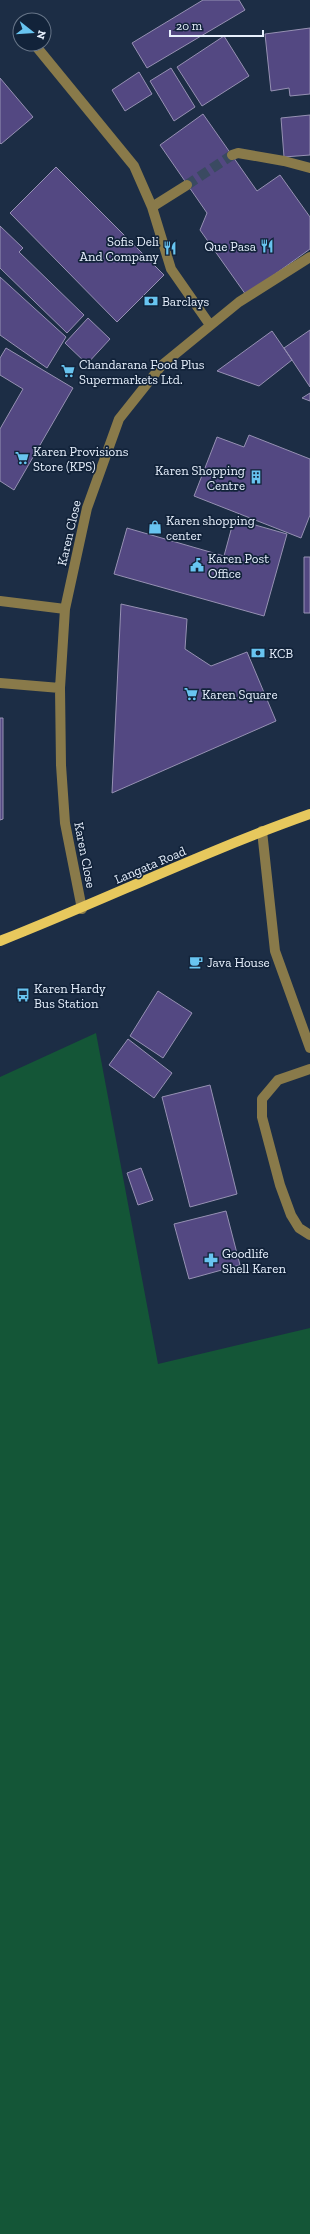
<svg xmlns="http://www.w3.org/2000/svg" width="310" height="2234" viewBox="0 0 310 2234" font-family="'Zilla Slab',serif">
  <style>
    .green { fill: #145637 }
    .building { fill: #534882; stroke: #9691b3 }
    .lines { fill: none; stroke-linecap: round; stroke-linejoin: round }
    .minor-tunnel { stroke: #3a4a61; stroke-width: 10; stroke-dasharray: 10 5; stroke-linecap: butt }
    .minor { stroke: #897a4a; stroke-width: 10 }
    .major { stroke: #e7c85d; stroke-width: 10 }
    .labels { text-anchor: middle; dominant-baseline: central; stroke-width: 3.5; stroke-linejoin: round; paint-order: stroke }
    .poi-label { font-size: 13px; fill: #e7f0fd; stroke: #12233a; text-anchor: start }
    .street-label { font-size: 13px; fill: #e7f0fd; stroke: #12233a }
  </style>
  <rect width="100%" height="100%" fill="#1c2d45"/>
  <path class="green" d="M96,1033L158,1364L310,1328V2234H0V1077Z"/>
  <path class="building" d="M203,0H239L245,10L147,68L132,43Z
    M310,28V94L290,96L289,88L271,91L265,34Z
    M224,36L249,76L202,106L177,67Z
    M171,68L195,107L174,121L150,81Z
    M139,72L152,94L125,111L112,90Z
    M0,78L33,117L1,144L0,143Z
    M203,114L257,191L280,175L310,217V249L246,295L200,230L207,213L160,145Z
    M310,115V155L284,157L281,118Z
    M56,167L164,275L117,322L10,213Z
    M0,226L23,248L19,252L84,315L67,333L0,268Z
    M0,277L66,337L47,368L0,335Z
    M88,318L110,339L87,364L65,343Z
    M310,330V387L284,348Z
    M272,331L292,360L259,386L217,371Z
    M6,348L73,388L14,490L0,481V429L23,389L0,375V358Z
    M310,393V401L302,398Z
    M249,435L310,459V515L301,538L194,496L217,437L244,447Z
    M234,519L287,534L264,616L114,574L127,528L224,556Z
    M304,557H310V613H304Z
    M121,604L187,619L185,649L211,666L247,652L276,721L112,793Z
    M0,718H3V819L0,820Z
    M158,991L192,1013L163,1058L130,1036Z
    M128,1039L172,1073L154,1098L109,1065Z
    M210,1085L237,1194L190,1207L162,1097Z
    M141,1168L153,1200L138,1205L127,1173Z
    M226,1211L240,1265L189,1279L174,1224Z"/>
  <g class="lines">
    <path class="minor-tunnel" d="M187,185L232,155"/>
    <path class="minor" d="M35,45L134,166L152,207L171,269L210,325
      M232,155L238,153L284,161L310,168
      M152,207L187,185
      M0,601L65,609
      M0,683L60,688
      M262,831L275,951L310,1048
      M82,909L65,823L61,765L60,688L65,609L87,508L119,419L162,365L239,302L310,257
      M310,1069L278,1080L262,1099V1117L280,1185L291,1215L299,1228L310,1235"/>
    <path class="major" d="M0,941C104,900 205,851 310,814"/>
  </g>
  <defs>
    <g id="restaurant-bare" transform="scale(1.08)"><path d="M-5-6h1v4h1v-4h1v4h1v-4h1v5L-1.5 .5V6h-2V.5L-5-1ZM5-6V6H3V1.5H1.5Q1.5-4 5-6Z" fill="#68c4f0" stroke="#12233a" stroke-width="2.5" paint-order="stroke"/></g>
    <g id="bank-bare" transform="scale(1.08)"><path d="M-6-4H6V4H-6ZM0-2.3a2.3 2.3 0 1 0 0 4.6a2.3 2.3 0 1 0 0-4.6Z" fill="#68c4f0" stroke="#12233a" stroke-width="2.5" paint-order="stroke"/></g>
    <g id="supermarket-bare" transform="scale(1.08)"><path d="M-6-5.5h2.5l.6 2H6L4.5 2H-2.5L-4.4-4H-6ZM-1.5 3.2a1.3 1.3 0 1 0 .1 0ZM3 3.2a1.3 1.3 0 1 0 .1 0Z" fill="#68c4f0" stroke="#12233a" stroke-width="2.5" paint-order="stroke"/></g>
    <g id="building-bare" transform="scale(1.08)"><path d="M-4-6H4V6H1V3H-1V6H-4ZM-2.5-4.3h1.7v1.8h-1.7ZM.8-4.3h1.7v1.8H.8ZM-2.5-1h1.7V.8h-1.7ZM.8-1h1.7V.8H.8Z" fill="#68c4f0" stroke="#12233a" stroke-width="2.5" paint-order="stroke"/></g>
    <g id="shop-bare" transform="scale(1.08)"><path d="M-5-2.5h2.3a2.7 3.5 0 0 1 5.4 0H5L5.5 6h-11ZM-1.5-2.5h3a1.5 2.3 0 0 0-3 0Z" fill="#68c4f0" stroke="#12233a" stroke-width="2.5" paint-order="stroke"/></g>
    <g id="civic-bare" transform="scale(1.08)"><path d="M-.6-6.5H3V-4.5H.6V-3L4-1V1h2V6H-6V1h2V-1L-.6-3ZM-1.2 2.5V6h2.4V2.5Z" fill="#68c4f0" stroke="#12233a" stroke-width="2.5" paint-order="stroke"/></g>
    <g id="cafe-bare" transform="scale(1.08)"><path d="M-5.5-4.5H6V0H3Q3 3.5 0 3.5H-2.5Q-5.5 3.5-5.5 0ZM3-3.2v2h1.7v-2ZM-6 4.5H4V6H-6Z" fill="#68c4f0" stroke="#12233a" stroke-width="2.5" paint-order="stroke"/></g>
    <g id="bus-bare" transform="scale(1.08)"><path d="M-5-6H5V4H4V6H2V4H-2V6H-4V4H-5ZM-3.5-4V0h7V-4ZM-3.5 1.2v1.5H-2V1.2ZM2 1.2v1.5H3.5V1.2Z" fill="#68c4f0" stroke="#12233a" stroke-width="2.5" paint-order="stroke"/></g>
    <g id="pharmacy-bare" transform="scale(1.08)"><path d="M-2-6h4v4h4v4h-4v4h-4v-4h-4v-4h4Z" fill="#68c4f0" stroke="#12233a" stroke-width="2.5" paint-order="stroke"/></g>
  </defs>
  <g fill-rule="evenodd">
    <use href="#restaurant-bare" x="267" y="246"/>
    <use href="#restaurant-bare" x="170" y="248"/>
    <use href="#bank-bare" x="151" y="301"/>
    <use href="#supermarket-bare" x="68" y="371"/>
    <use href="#supermarket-bare" x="22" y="458"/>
    <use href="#building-bare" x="256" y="477"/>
    <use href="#shop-bare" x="155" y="527"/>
    <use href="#civic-bare" x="197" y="565"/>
    <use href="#bank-bare" x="258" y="653"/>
    <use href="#supermarket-bare" x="191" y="694"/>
    <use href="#cafe-bare" x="196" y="962"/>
    <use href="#bus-bare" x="23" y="995"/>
    <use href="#pharmacy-bare" x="211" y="1260"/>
  </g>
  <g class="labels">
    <g class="poi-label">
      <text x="159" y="241" text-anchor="end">Sofis Deli<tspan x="159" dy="15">And Company</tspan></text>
      <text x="256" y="246" text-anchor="end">Que Pasa</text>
      <text x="162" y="301">Barclays</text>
      <text x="79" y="364">Chandarana Food Plus<tspan x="79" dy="15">Supermarkets Ltd.</tspan></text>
      <text x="33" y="451">Karen Provisions<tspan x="33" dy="15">Store (KPS)</tspan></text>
      <text x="245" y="470" text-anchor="end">Karen Shopping<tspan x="245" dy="15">Centre</tspan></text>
      <text x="166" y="520">Karen shopping<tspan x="166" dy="15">center</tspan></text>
      <text x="208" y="558">Karen Post<tspan x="208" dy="15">Office</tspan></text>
      <text x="269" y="653">KCB</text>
      <text x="202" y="694">Karen Square</text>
      <text x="207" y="962">Java House</text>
      <text x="34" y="988">Karen Hardy<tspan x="34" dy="15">Bus Station</tspan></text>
      <text x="222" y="1253">Goodlife<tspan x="222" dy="15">Shell Karen</tspan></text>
    </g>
    <g class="street-label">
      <text transform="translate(69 533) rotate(-77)">Karen Close</text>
      <text transform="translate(85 855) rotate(79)">Karen Close</text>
      <text transform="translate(150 865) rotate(-23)">Langata Road</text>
    </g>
  </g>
  <g transform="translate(32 32) rotate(107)"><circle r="19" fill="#12233a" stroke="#677588"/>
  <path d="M0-3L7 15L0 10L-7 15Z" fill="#68c4f0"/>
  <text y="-6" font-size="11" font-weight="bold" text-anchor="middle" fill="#e7f0fd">N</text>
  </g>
  <path d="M170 30v6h93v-6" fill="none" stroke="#e7f0fd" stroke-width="2"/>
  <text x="176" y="30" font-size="12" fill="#e7f0fd" stroke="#12233a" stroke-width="3" paint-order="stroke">20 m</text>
</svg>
